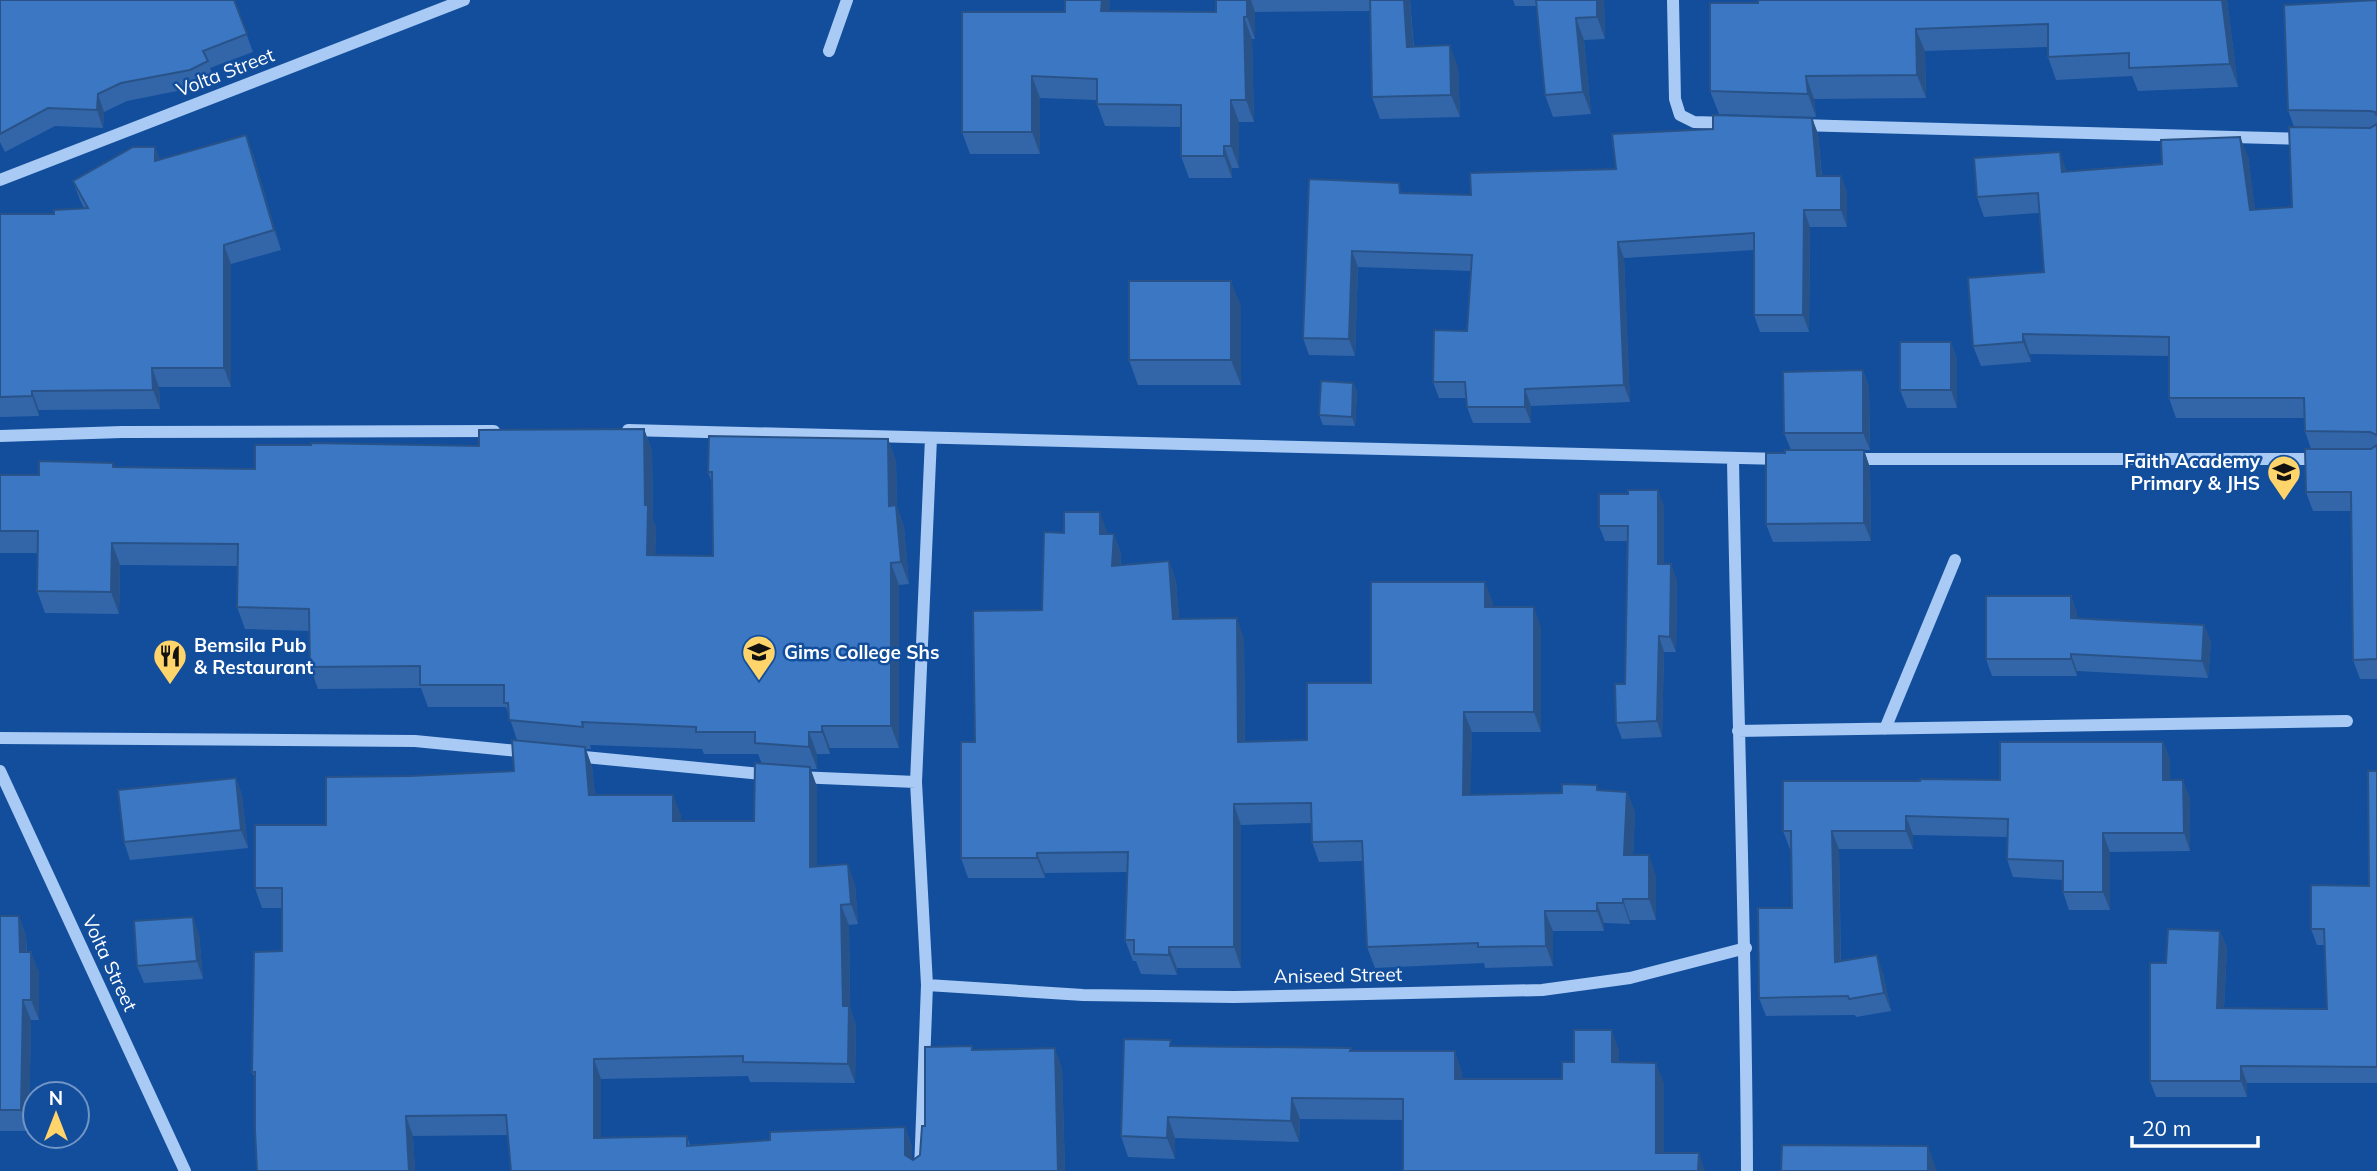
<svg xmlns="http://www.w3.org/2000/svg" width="2377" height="1171" viewBox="0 0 2377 1171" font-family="Mulish,sans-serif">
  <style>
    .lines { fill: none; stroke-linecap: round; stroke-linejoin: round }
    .minor { stroke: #a8caf4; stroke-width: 12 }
    .wall { fill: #3366a8; fill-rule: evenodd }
    .shaded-wall { fill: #295388 }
    .building { fill: #3b77c3; stroke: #295388; stroke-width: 2 }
    .labels { text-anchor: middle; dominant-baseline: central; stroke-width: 5; stroke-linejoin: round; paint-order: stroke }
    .street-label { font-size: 19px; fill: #fff; stroke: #124e9c }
    .poi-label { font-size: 19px; font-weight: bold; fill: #fff; stroke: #124e9c; text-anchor: start }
  </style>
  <rect width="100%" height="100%" fill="#124e9c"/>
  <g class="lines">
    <path class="minor" d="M1673,0L1675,99L1680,115L1694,122L1727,123
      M829,51L847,0
      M1798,125L2304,139
      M0,180L464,0
      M628,430L1782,459
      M0,436L122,432L494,431
      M1733,459C1737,696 1746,933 1747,1171
      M1852,459H2321
      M1885,729L1955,560
      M1738,731L2347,721
      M0,738L415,741L528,752
      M574,756L771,775
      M0,771L185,1171
      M797,777L916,782
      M927,985L1083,995L1234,997L1542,990L1630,978L1746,948
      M920,1171L927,985L916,782L931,438"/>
  </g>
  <path class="wall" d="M0,0H235H234L253,52L210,68L214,79L197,87L127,101L104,112L103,128L55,126L5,152L0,142Z
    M1216,0H1410L1414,47L1458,67L1460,117L1380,119L1372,97L1370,11L1255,12V39H1252L1254,122H1239V168H1232V178H1189L1181,156V127L1105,126L1097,104V100L1040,98V154H970L962,132L1110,11L1216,12Z
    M1513,0H1604L1605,39L1584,40L1591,114L1553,117L1545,95L1537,6H1515Z
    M1758,0H2227L2238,87L2138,91L2132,76L2056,80L2048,57V47L1925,51L1926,98L1814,99L1816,117L1719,114L1710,91L1758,3Z
    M2377,0V679H2360L2353,660L2351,511H2313L2306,492L2311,449L2305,431L2304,418H2176L2169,398V356L2030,354L2031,362L1981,366L1973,346L2044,272L2039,213L1984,217L1977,197L2067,171L2248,156L2255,210L2292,207L2294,127L2288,110Z
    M1812,118L1818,134L1822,176H1841L1847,193V227H1810L1809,332H1760L1754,315V250L1624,258L1630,402L1531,406V423H1473L1467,407L1466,398H1439L1433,382L1467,331L1471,271L1358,267L1355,356L1309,355L1303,338L1309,179L1402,193L1471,195L1616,169L1713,129Z
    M155,147L160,160L253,154L281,250L231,264V387H159L160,409L39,410V416L0,417V214H54L84,208L80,200L73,181Z
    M1241,306V385H1138L1129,360Z
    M1951,342L1957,360V408H1907L1900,390Z
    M1863,370L1869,388L1870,450H1864L1870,468L1871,541L1773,542L1766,524L1791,450L1784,433Z
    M1353,383L1357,392L1355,426L1323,425L1319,415Z
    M644,429L652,451L653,520L656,527L655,555L713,556L712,483L708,472L888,439L896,461L897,507L904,527L909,584L899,585V748H830V754H817V769H810L817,787V867L855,884L858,924L849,925L850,1007L856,1026L855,1083L750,1082L748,1076L601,1079V1138L687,1136L690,1145L770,1140L905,1127L912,1147V1159L913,1160L920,1155L925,1126L972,1046L973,1050L1062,1068L1065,1171H511L508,1135L413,1136L415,1171H257L255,1078L252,1072L282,951V908H262L255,888L326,825L410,776L514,771L517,740L506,707H428L421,688L318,689L310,667V631L245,629L237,607L238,566L120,565L119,614L45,613L37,591L38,553H0V475H39L115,467L255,469ZM590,745L702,749L704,754H758L762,764L754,821H681V815L595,795L592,767L586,749H591Z
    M1664,506V564L1677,580L1676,652H1664L1662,737L1622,739L1616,723L1625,684L1627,541H1605L1599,526Z
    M1107,532V534H1114L1121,555V565L1169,561L1176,582L1179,619L1244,639L1245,741L1307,740L1371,683L1493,603V607L1541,628V732H1472L1470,795L1562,793L1599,790L1627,792L1635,812L1633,855L1656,876V920H1630V924L1604,923V931H1553V966L1485,968L1484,963L1375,968L1367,947L1363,861L1319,862L1312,842L1311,823L1241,825V968H1177V975L1141,974L1136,961H1133L1125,940L1127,872L1045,873V878H968L961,858L975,742L1042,610L1064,533Z
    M2071,596L2077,613V619L2204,625L2211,642L2208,678L2077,671V676H1992L1986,659Z
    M2163,742L2170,760V780L2190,798V851L2110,852V910H2069L2063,892V880L2013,877L2007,859V837L1913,835V849H1839L1841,961L1883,973L1891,1011L1856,1017L1855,1015L1766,1016L1759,998L1792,908L1791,849H1790L1783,831Z
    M2377,771V1083H2247V1097H2156L2150,1081L2166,963L2220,931L2227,948L2224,1008L2327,1009L2325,945H2317L2311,929L2369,886Z
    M236,778L242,796L248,848L130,860L124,842Z
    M0,916H19L26,936L27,952L39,972V1020H31L29,1131H0Z
    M199,934L203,979L144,983L137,966Z
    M1173,1046L1351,1048L1352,1051L1462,1072V1079H1562L1574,1062L1619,1051V1062L1664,1083V1153L1705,1171L1403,1120L1300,1119L1299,1142L1175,1138V1159L1128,1157L1121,1136Z"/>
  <path class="shaded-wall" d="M1102,0H1110L1109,33L1101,11Z
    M1247,0H1251L1255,12V39L1247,17Z
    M1404,0H1410L1415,69L1407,47Z
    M1597,0H1604L1605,39L1597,17Z
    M2222,0H2227L2238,87L2230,64Z
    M1244,17L1252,39L1254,122L1246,100Z
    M1576,18L1584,40L1591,114L1583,92Z
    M1916,29L1925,51L1926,98L1917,75Z
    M1450,45L1458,67L1460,117L1451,95Z
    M1032,76L1040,98V154L1032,132Z
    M1806,76L1814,99L1816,117L1808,94Z
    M98,94L104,112L103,128L97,110Z
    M1231,100L1239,122V168L1231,146Z
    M1812,118L1818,134L1823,193L1817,176Z
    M246,135L253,154L281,250L274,230Z
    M2240,137L2248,156L2258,230L2250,210Z
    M1224,146L1232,168V178L1224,156Z
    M155,147L162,167L155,161Z
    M2060,152L2067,172H2062Z
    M1841,176L1847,193V227L1841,210Z
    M1804,210L1810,227L1809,332L1803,315Z
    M1618,242L1624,258L1630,402L1624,385Z
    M224,245L231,264V387L224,368Z
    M1352,251L1358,267L1355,356L1349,339Z
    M1231,281L1241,306V385L1231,360Z
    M2023,334L2030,354L2031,362L2023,342Z
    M1951,342L1957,360V408L1951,390Z
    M152,368L159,387L160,409L153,390Z
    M1863,370L1869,388L1870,450L1863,433Z
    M1353,383L1357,392L1355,426L1352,417Z
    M1525,389L1531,406V423L1525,407Z
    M32,391L39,410V416L32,396Z
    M644,429L652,451L653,520L656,527L655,577L647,555L645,505Z
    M888,439L896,461L897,507L904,527L909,584L901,562L889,506Z
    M1864,450L1870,468L1871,541L1864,523Z
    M1658,490L1664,506V580L1658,564Z
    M1100,512L1107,532V555L1100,534Z
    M1114,534L1121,555L1120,586L1112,566Z
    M112,543L120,565L119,614L111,592Z
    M1169,561L1176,582L1181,640L1173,619Z
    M891,563L899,585V748L891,726Z
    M1671,564L1677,580L1676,652L1670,637Z
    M1485,582L1493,603V628L1485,607Z
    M2071,596L2077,613V635L2071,618Z
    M1534,607L1541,628V732L1534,712Z
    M1237,618L1244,639L1245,762L1238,742Z
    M2204,625L2211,642L2208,678L2202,661Z
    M1659,636L1664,652L1662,737L1657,721Z
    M2071,654L2077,671V676L2071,659Z
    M1464,712L1472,732L1470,816L1463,795Z
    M822,726L830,748V754L822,732Z
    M809,732L817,754V769L809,747Z
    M2163,742L2170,760V798L2163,780Z
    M585,747L592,767L597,815L589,795Z
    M810,767L817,787V887L810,867Z
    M236,778L242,796L248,848L241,830Z
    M2183,780L2190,798V851L2184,833Z
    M1627,792L1635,812L1632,876L1624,855Z
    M673,795L681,815V841L673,821Z
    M1234,804L1241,825V968L1234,947Z
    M1906,816L1913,835V849L1906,831Z
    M1832,831L1839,849L1841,981L1835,962Z
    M2103,833L2110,852V910L2103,892Z
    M1037,853L1045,873V878L1037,858Z
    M1649,855L1656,876V920L1649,899Z
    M848,864L855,884L858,924L851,904Z
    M1623,899L1630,920V924L1623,903Z
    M1597,903L1604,923V931L1597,911Z
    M841,905L849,925L850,1007L856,1026L855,1083L848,1064L843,1006Z
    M1545,911L1553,931V966L1546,946Z
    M19,916L26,936L27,972L20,952Z
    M193,917L199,934L203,979L197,961Z
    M2220,931L2227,948L2223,1025L2217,1008Z
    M1169,947L1177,968V975L1169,955Z
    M31,952L39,972V1020L31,1000Z
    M1877,955L1883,973L1891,1011L1884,993Z
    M23,1000L31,1020L29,1131L21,1110Z
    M1612,1030L1619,1051V1083L1612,1062Z
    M1055,1048L1062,1068L1065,1171H1058Z
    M1455,1051L1462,1072V1100L1455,1079Z
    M594,1059L601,1079V1158L594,1138Z
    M1656,1063L1664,1083V1171L1656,1153Z
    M2241,1066L2247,1083V1097L2241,1081Z
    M1292,1098L1300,1119L1299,1142L1291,1121Z
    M406,1116L413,1136L415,1171H409Z
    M1168,1117L1175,1138V1159L1167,1138Z
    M905,1127L912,1147V1171L905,1155Z
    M1928,1146L1937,1171H1928Z
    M1699,1153L1705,1171H1698Z"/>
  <path class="building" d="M0,0H234L247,34L203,51L208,61L190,70L121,83L98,94L97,110L48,108L0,134Z
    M1065,0H1102L1101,11L1216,12V0H1247V17H1244L1246,100H1231V146H1224V156H1181V105L1097,104V79L1032,76V132H962V12H1065Z
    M1370,0H1404L1407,47L1450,45L1451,95L1372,97Z
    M1536,0H1597V17L1576,18L1583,92L1545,95Z
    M1758,0H2222L2230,64L2129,68V53L2048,57V24L1916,29L1917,75L1806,76L1808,94L1710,91V3H1758Z
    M2377,0V116L2375,112L2370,111L2288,110L2284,5Z
    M1713,115L1812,118L1817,176H1841V210H1804L1803,315H1754V233L1618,242L1624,385L1525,389V407H1467L1465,382H1433L1434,330L1467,331L1472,255L1352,251L1349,339L1303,338L1309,179L1399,183L1400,193L1471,195L1470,173L1616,169L1612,134L1713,129Z
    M2377,124V435L2370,432L2305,431L2304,398H2169V337L2023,334V342L1973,346L1968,278L2044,272L2038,193L1977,197L1974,158L2060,152L2062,172L2162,164L2161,140L2240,137L2250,210L2292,207L2289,127L2370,128Z
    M246,135L274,230L224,245V368H152L153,390L32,391V396L0,397V214H54V210L88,208L73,181L133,147H155V161Z
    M1129,281H1231V360H1129Z
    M1900,342H1951V390H1900Z
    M1863,370V433H1784L1783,372Z
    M1321,381L1353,383L1352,417L1319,415Z
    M644,429L645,505H648L647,555L713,556L712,472H708L709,436L888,439L889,506L896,505L901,562L891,563V726H822V732H809V747L755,743V732H696V727L582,722L583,727L509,720L508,703H504V685H420V666L310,667L309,609L237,607L238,544L112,543L111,592L37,591L38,531H0V475H39V461L113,463V467L255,469V445H311V443L479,446V430Z
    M2377,445V659L2353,660L2351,492H2306L2305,449H2371Z
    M1785,450H1864V523L1766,524V453H1785Z
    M1628,490H1658V564H1671L1670,637L1659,636L1657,721L1616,723L1615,684H1625L1628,526H1599V494H1628Z
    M1064,512H1100V534H1114L1112,566L1169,561L1173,619L1237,618L1238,742L1307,740V683H1371V582H1485V607H1534V712H1464L1463,795L1562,793V784L1597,785V790L1627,792L1624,855H1649V899H1623V903H1597V911H1545L1546,946L1478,947V943L1367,947L1362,841L1312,842L1311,803L1234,804V947H1169V955L1134,954V940H1125L1128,852L1037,853V858H961V742H975L973,611L1042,610L1044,532L1064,533Z
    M1986,596H2071V618L2204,625L2202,661L2071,654V659H1986Z
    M512,740L585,747L589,795H673V821H754L755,763L810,767V867L848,864L851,904L841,905L843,1006H849L848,1064L743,1062V1056L594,1059V1138L687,1136V1146L770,1140V1132L905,1127V1155L913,1160L920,1155L922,1126H925V1047L972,1046V1050L1055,1048L1058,1171H511L506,1115L406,1116L409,1171H257L255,1131V1072H252L254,952L282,951V888H255V825H326V777L410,776L514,771Z
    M2000,742H2163V780H2183L2184,833H2103V892H2063V861L2007,859L2008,819L1906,816V831H1832L1835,962L1877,955L1884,993L1849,999L1848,996L1759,998L1758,908H1792L1791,831H1783V781H1920V779L2000,780Z
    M2368,771H2377V1067L2241,1066V1081H2150V963H2166L2168,929L2220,931L2217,1008L2327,1009L2324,929H2311V885L2369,886Z
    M236,778L241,830L124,842L118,790Z
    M0,916H19L20,952H31V1000H23L21,1110H0Z
    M193,917L197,961L137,966L134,921Z
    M1574,1030H1612V1062L1656,1063V1153H1699L1698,1171H1403V1099L1292,1098L1291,1121L1168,1117L1167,1138L1121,1136L1124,1039L1171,1040L1170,1046L1351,1048L1350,1051H1455V1079H1562V1062H1574Z
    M1782,1145L1928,1146V1171H1781Z"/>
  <defs>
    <g id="school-pin" transform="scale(1.75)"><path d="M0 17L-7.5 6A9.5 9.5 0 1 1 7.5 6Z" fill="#ffd46a" stroke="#124e9c"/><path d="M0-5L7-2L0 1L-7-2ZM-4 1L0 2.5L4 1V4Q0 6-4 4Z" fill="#111"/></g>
    <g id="restaurant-pin" transform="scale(1.75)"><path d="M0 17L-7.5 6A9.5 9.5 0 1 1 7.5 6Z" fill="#ffd46a" stroke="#124e9c"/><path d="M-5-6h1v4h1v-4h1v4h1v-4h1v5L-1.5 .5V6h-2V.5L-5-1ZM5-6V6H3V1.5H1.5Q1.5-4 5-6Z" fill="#111"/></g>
  </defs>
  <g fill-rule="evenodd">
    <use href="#school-pin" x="2284" y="472"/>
    <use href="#school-pin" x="759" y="652"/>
    <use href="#restaurant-pin" x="170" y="656"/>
  </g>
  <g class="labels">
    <g class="street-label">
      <text transform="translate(225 72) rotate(-21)">Volta Street</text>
      <text transform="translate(110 963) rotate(65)">Volta Street</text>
      <text transform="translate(1338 975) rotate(-1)">Aniseed Street</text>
    </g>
    <g class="poi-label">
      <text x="2260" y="461" text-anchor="end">Faith Academy<tspan x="2260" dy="22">Primary &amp; JHS</tspan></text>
      <text x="194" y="645">Bemsila Pub<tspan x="194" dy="22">&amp; Restaurant</tspan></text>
      <text x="784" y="652">Gims College Shs</text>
    </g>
  </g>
  <g transform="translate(56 1115)"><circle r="33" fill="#124e9c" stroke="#7195c4" stroke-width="2"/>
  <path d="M0-5L12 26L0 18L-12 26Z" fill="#ffd46a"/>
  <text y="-10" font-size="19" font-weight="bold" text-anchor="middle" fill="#ffffff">N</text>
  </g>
  <path d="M2132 1136v10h126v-10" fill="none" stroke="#ffffff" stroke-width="3.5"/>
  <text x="2142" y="1136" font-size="21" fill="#ffffff" stroke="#124e9c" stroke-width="5" paint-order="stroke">20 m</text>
</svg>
